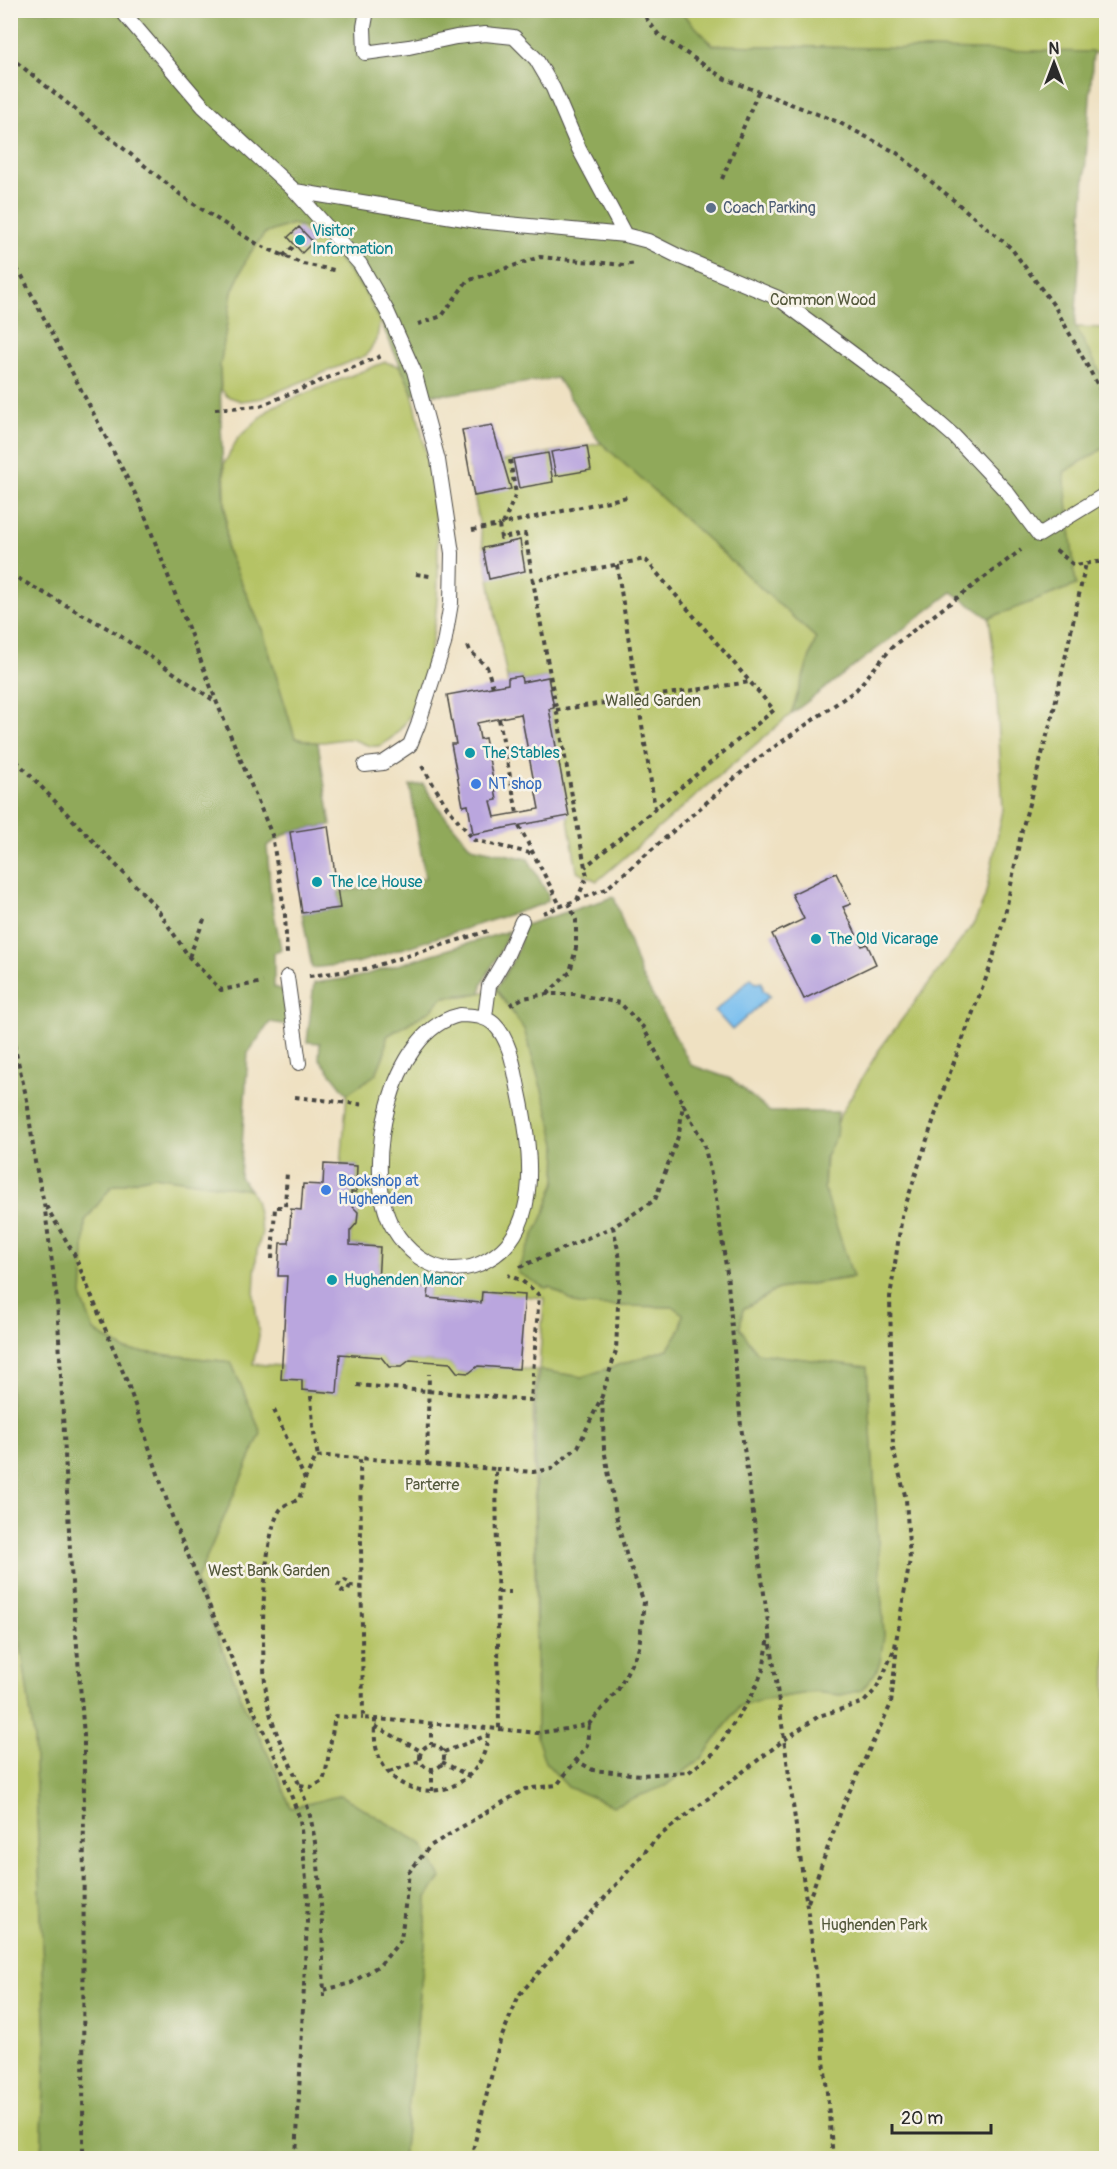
<svg xmlns="http://www.w3.org/2000/svg" width="1117" height="2169" viewBox="0 0 1117 2169" font-family="Pangolin,sans-serif">
  <style>
    .green { fill: #b5c365; stroke: #707748; stroke-width: 1.5 }
    .forest { fill: #90a95a; stroke: #5e6a42; stroke-width: 1.5 }
    .water { fill: #77beef; stroke: #51748d; stroke-width: 1.5 }
    .building { fill: #baa6de; fill-rule: evenodd }
    .lines { fill: none; stroke-linecap: round; stroke-linejoin: round }
    .service-casing { stroke: #484642; stroke-width: 16 }
    .path { stroke: #484642; stroke-width: 4; stroke-dasharray: 4.5 4.5; stroke-linecap: butt }
    .service { stroke: #fff; stroke-width: 14 }
    .service-dot { fill: #5c6f8a; stroke: #f7f3e8; stroke-width: 2 }
    .culture-dot { fill: #0f9aa8; stroke: #f7f3e8; stroke-width: 2 }
    .shop-dot { fill: #3f7fe0; stroke: #f7f3e8; stroke-width: 2 }
    .labels { text-anchor: middle; dominant-baseline: central; stroke-width: 5; stroke-linejoin: round; paint-order: stroke }
    .service-label { font-size: 16px; fill: #4e5e75; stroke: #f7f3e8; text-anchor: start }
    .culture-label { font-size: 16px; fill: #0d838f; stroke: #f7f3e8; text-anchor: start }
    .park-label { font-size: 16px; fill: #54593c; stroke: #f7f3e8 }
    .shop-label { font-size: 16px; fill: #366cbe; stroke: #f7f3e8; text-anchor: start }
  </style>
  <rect width="100%" height="100%" fill="#f7f3e8"/>
  <filter id="ink" filterUnits="userSpaceOnUse"><feTurbulence type="fractalNoise" baseFrequency=".0167" numOctaves="2"/><feDisplacementMap in="SourceGraphic" scale="12" xChannelSelector="R" yChannelSelector="G"/><feConvolveMatrix kernelMatrix="1 2 1 2 8 2 1 2 1" color-interpolation-filters="sRGB"/></filter>
  <filter id="wash" filterUnits="userSpaceOnUse"><feTurbulence type="fractalNoise" baseFrequency=".008" numOctaves="4" result="noise"/><feDisplacementMap in="SourceGraphic" scale="24" xChannelSelector="R" yChannelSelector="G"/><feGaussianBlur stdDeviation="1.35" result="paint"/><feColorMatrix in="noise" values="0 0 0 0 0 0 0 0 0 0 0 0 0 0 0 0 0 1.4 0 .05"/><feComposite in="paint" operator="in"/></filter>
  <g filter="url(#wash)">
    <rect width="100%" height="100%" fill="#efe1c2"/>
    <path class="green" d="M680,11H1106V53L713,45Z
      M292,224L314,230L363,289L380,320L377,338L367,355L262,398L241,401L227,396L221,389L220,366L232,292L248,256L264,234Z
      M1075,327L1106,328V383Z
      M385,362L399,366C412,384 415,405 420,426C439,505 446,587 427,666C421,695 410,728 383,744C371,751 361,740 349,739C338,738 328,743 317,742C310,742 302,740 295,738L263,632L227,550L224,464L238,438L272,407Z
      M602,443L816,638L791,714L597,881L577,871L549,709L554,708L548,677L522,682L521,676L509,678L508,684L469,467Z
      M1106,447V2158H403L425,1945L427,1897L422,1844L396,1829L291,1808L277,1773L244,1706L196,1581L261,1433L231,1362L125,1350L94,1331L82,1299L85,1221L112,1186L154,1176L250,1190L255,1200L262,1232L257,1251L255,1273L254,1296L259,1336L253,1364L282,1366L281,1378L302,1380V1390L337,1393L340,1354L381,1357L389,1367H401L410,1360L450,1363L458,1372L469,1373L478,1366L537,1370L533,1409L537,1737L665,1786L702,1758L739,1707L763,1700L814,1692L841,1695L884,1636L867,1368L756,1353L740,1328L743,1309L778,1289L853,1278L824,1191L826,1157L841,1113L879,1050L974,923L985,897L1003,810L995,664L989,618L1076,585L1063,472Z
      M496,989L524,1029L547,1107L557,1148L556,1180L545,1212L519,1267L578,1305L673,1307L683,1314L681,1328L668,1349L582,1377L539,1370L544,1298L482,1292L481,1303L428,1298L429,1287L378,1283L380,1247L350,1245V1231L357,1223L358,1212L351,1205V1192L356,1191L357,1166L341,1165L347,1094L376,1074L385,1052L387,1036L431,1010L443,997L466,996Z
      M10,1566L34,1738L46,2042L41,2158H11Z"/>
    <path class="forest" d="M679,10L713,45L1093,52L1075,326L1106,383V447L1064,472L1076,585L989,618L952,592L791,714L816,638L598,440L557,378L449,394H413L380,320L363,289L314,230L292,224L264,234L248,256L232,292L220,366L221,426L227,550L263,632L295,738L318,743L331,825L289,832L267,846L271,898L281,949L274,953V987L291,994L289,1025L270,1022L248,1053L240,1177L250,1190L154,1176L112,1186L85,1221L82,1299L94,1331L125,1350L231,1362L261,1433L196,1581L244,1706L277,1773L291,1808L341,1795L422,1844L441,1878L427,1897L425,1945L403,2158H41L46,2042L34,1738L10,1566V11Z
      M423,784L441,811L471,847L528,859L548,895V900L543,904L357,963L312,968L302,913L340,908L338,892L425,878L410,786Z
      M614,897L641,975L691,1065L731,1079L770,1112H838L836,1136L825,1158L824,1188L853,1277L778,1289L743,1309L740,1328L757,1353L867,1367L884,1636L880,1662L876,1672L862,1690L841,1695L814,1692L763,1700L739,1707L702,1758L665,1786L613,1806L568,1787L545,1762L537,1738L535,1408L539,1370L582,1377L668,1349L681,1328L683,1314L673,1307L578,1305L550,1287L545,1288L518,1273L519,1267L545,1212L556,1180L557,1148L547,1107L524,1029L496,989C507,970 523,949 522,926Z
      M509,931L500,952L482,984L481,993L443,997L431,1010L387,1036L385,1052L376,1074L347,1094L319,1058L320,1043L307,1042L314,983L358,977Z"/>
    <path class="water" d="M751,978L756,983L762,982L763,990L770,996L732,1030L715,1011Z"/>
    <g id="blocks">
      <path class="building" d="M299,227L313,242L302,253L288,237Z
        M492,425L511,489L474,496L462,430Z
        M587,446L591,470L556,476L551,452Z
        M548,453L553,482L519,488L513,459Z
        M520,540L525,571L489,579L483,548Z
        M521,676L522,682L548,677L554,708L549,709L569,816L473,834L468,805L463,806L451,744H456L447,695L508,684V678ZM521,714L539,809L495,817L491,801L497,800L485,738L480,739L477,723Z
        M328,826L340,908L302,913L290,832Z
        M836,873L851,904L843,907L862,946L867,944L876,964L804,999L772,934L804,919L792,894Z
        M324,1164L357,1166L356,1192H351V1205L358,1212L357,1223L350,1231V1245L380,1247L378,1283L429,1287L428,1298L481,1303L482,1292L525,1295L519,1369L478,1366L469,1373L457,1372L450,1363L410,1360L401,1367H389L381,1357L340,1354L337,1393L302,1390V1380L281,1379L287,1276H278L280,1243H289L291,1209L301,1210L303,1184L323,1185Z"/>
    </g>
  </g>
  <g filter="url(#ink)">
    <use href="#blocks" fill-opacity="0" stroke="#484642" stroke-width="1.5"/>
    <g class="lines">
      <g class="service-casing">
        <path id="service" d="M121,10L203,106L295,191L360,264L387,311L414,371L438,460L452,553L451,603L444,644L418,725L410,745L383,763L365,765
          M367,10L364,27L365,53L409,47L456,37L485,34L514,37L536,59L553,88L579,149L625,235
          M295,191L477,221L625,235L648,241L678,256L778,298L900,389L954,436L1006,491L1039,535L1106,494
          M287,977L299,1063
          M460,1015C472,1016 484,1015 494,1024C511,1041 514,1069 519,1092C530,1143 544,1228 489,1259C478,1266 467,1269 454,1269C428,1270 406,1250 393,1228C361,1173 389,1030 460,1015Z
          M485,1017L489,986L507,955L522,921"/>
      </g>
      <path class="path" d="M640,10L659,35L725,79L838,122L897,153L1011,248L1055,307L1106,400
        M10,57L186,199L239,233L259,245L303,264L334,270
        M722,179L758,92
        M283,256L293,247
        M10,262L21,274L140,503L217,703L272,835L285,915L287,955
        M418,324L442,316L467,281L540,257L624,265L636,263
        M215,409L260,406L383,355
        M510,460L516,494L503,524L627,497
        M499,525L501,538L525,534L533,581
        M472,530L500,525
        M1056,550L1074,565L1106,561
        M617,565L655,808
        M10,574L116,633L216,702
        M416,574L430,576
        M468,646L470,651L487,667L493,687
        M556,710L750,682
        M499,719L517,813
        M10,754L156,907L189,957L221,990L263,982
        M422,766L447,807L474,840L534,854
        M519,826L561,907
        M577,900L587,876L585,867L533,581L645,559L774,710L585,867
        M543,913L606,889L757,759L856,690L894,645L1021,550
        M189,957L205,917
        M309,976L365,969L491,930
        M547,994L570,972L576,948V920L569,903
        M510,1005L523,998L547,994H574L620,1003L643,1027L704,1144L715,1192L727,1273L741,1426L816,1972L833,2158
        M10,1027L27,1100L35,1162L44,1203L57,1300L71,1569L84,1736L83,2158
        M295,1097L366,1105
        M46,1206L74,1254L94,1302L128,1384L174,1522L250,1702L282,1771L300,1819L308,1900L296,2158
        M272,1259L275,1207H285L287,1172
        M520,1267L613,1227
        M357,1385L531,1400L539,1295L522,1281L508,1275
        M311,1396L313,1426L318,1457
        M274,1410L305,1479
        M427,1464L496,1469L499,1729L363,1718L360,1458L427,1464L429,1374
        M496,1469L533,1472L551,1469L578,1447L602,1396L616,1351L620,1259L613,1227L655,1200L679,1134L683,1103
        M350,1586L348,1591L344,1592L340,1590L338,1586L340,1582L345,1580L349,1582L350,1586L362,1587
        M498,1592H511
        M375,1719C375,1728 374,1738 376,1747C391,1813 488,1802 488,1729
        M431,1724V1744
        M375,1726L421,1751
        M499,1729L537,1733L566,1729L589,1724L618,1690L639,1648L644,1602L627,1557L618,1525L604,1449L602,1397
        M420 1757a12 12 0 1 1 24 0a12 12 0 1 1-24 0Z
        M444,1752L488,1735
        M575,1760L593,1770L641,1775L689,1772L715,1752L752,1695L763,1670L769,1637
        M442,1762L469,1776
        M432,1769V1791
        M389,1772L420,1761
        M300,1785L312,1787L323,1781L326,1771L335,1716L363,1718
        M808,1902L844,1803L891,1704L897,1645
        M324,1990L351,1983L380,1965L401,1940L409,1872L430,1846L525,1789L557,1785L587,1746L589,1724
        M324,1997C322,1938 323,1878 311,1820C303,1783 280,1750 270,1713C259,1677 260,1540 280,1510C285,1503 293,1503 299,1499L305,1479L316,1457L325,1456L360,1458
        M471,2158L500,2041L519,1995L658,1837L784,1740L819,1716L864,1702L875,1690L882,1678L895,1647L910,1560L906,1499L893,1449L890,1297L902,1216L943,1091L991,965L1005,915L1021,834L1054,709L1086,563"/>
      <use href="#service" class="service"/>
    </g>
  </g>
  <circle class="service-dot" cx="711" cy="208" r="6"/>
  <g class="culture-dot">
    <circle cx="300" cy="240" r="6"/>
    <circle cx="470" cy="753" r="6"/>
    <circle cx="317" cy="882" r="6"/>
    <circle cx="816" cy="939" r="6"/>
    <circle cx="332" cy="1280" r="6"/>
  </g>
  <g class="shop-dot">
    <circle cx="476" cy="784" r="6"/>
    <circle cx="326" cy="1190" r="6"/>
  </g>
  <g class="labels">
    <g class="service-label">
      <text x="723" y="208">Coach Parking</text>
    </g>
    <g class="culture-label">
      <text x="312" y="231">Visitor<tspan x="312" dy="18">Information</tspan></text>
      <text x="482" y="753">The Stables</text>
      <text x="329" y="882">The Ice House</text>
      <text x="828" y="939">The Old Vicarage</text>
      <text x="344" y="1280">Hughenden Manor</text>
    </g>
    <g class="park-label">
      <text x="823" y="300">Common Wood</text>
      <text x="653" y="701">Walled Garden</text>
      <text x="432" y="1485">Parterre</text>
      <text x="269" y="1571">West Bank Garden</text>
      <text x="874" y="1925">Hughenden Park</text>
    </g>
    <g class="shop-label">
      <text x="488" y="784">NT shop</text>
      <text x="338" y="1181">Bookshop at<tspan x="338" dy="18">Hughenden</tspan></text>
    </g>
  </g>
  <rect width="1117" height="2169" fill="none" stroke="#f7f3e8" stroke-width="36"/>
  <g transform="translate(1054 63)" stroke="#f7f3e8" stroke-width="4.5" paint-order="stroke">
  <path d="M0-4.5L10 22L0 15L-10 22Z" fill="#2b2b2b"/>
  <text y="-9" font-size="16" font-weight="bold" text-anchor="middle" fill="#2b2b2b">N</text>
  </g>
  <path d="M892 2124v9h99v-9" fill="none" stroke="#2b2b2b" stroke-width="3"/>
  <text x="901" y="2124" font-size="18" fill="#2b2b2b" stroke="#f7f3e8" stroke-width="4.5" paint-order="stroke">20 m</text>
</svg>
